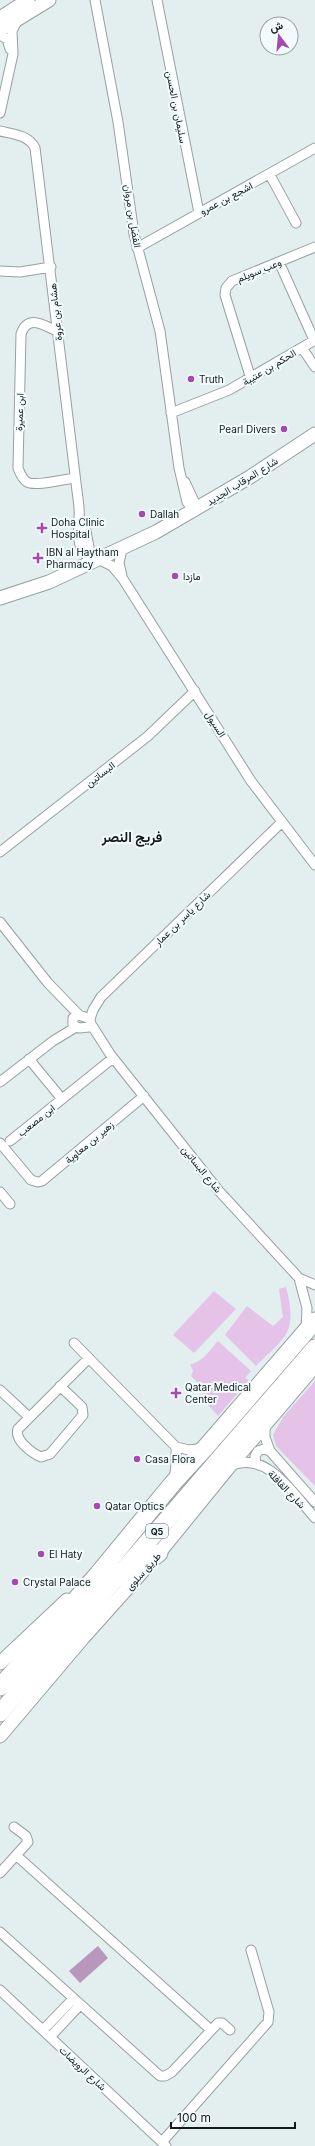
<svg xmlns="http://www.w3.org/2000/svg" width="315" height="2146" viewBox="0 0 315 2146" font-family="Inter,Vazirmatn,sans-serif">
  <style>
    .green { fill: #e5c3e8 }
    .water { fill: #b996bc }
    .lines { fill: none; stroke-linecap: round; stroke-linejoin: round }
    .street-casing { stroke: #97a0a1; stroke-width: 11 }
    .secondary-casing { stroke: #97a0a1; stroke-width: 15 }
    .highway-casing { stroke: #97a0a1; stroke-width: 19 }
    .street { stroke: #fff; stroke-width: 9 }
    .secondary { stroke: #fff; stroke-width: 13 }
    .highway { stroke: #fff; stroke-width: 17 }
    .poi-dot { fill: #a849b2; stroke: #f1fbfc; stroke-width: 1.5 }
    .labels { text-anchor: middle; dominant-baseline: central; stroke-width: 4; stroke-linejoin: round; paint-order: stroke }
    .shield { fill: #f1fbfc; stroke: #585d5e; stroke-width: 1 }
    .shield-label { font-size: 9px; font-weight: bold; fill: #16191a }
    .street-label { font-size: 10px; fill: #16191a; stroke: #f1fbfc }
    .poi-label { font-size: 10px; fill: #16191a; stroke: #f1fbfc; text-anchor: start }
    .district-label { font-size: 14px; font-weight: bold; fill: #16191a; stroke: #f1fbfc }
  </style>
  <rect width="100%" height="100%" fill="#e3eeee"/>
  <path class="green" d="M286,1287C298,1333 286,1336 256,1366L225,1335L247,1306L273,1326L283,1317L279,1289Z
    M214,1291L236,1309L194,1353L173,1335Z
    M218,1341L251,1371L245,1378L249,1380L218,1416L208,1405L212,1400L195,1386L198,1383L191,1376L193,1371L190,1364C202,1363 210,1350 218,1341Z
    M315,1381V1486L276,1446L273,1435L283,1417Z"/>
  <path class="water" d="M98,1946L108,1958L80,1983L69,1971Z"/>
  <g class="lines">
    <g class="street-casing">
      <path id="street" d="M95,0L118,122L134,234L160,331L179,468L187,502L194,510
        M157,0L199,213
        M0,35L7,39L10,49
        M0,113L13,54L12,31L17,21
        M0,131C13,134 29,135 35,148L77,491C78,500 80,509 79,517C79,532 75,549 90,558
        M270,175L296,223
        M137,248L315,148
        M279,262L314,340
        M0,271L20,272L51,267
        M57,331C43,325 28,314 21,334L18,468C20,473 22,479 27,482C35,487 65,479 75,478
        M302,348L315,367
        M251,379L225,295L226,288L232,281L315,247
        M171,413L229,390L315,340
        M185,482L197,508
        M80,518L86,531L91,558
        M122,549L119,563L122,576
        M100,560L112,566L123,579L251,781L315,865
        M0,852L148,736L195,691
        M0,922L48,983L79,1015
        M79,1015L90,1019L91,1024L89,1027L79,1028L73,1025V1018Z
        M90,1019L93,1010L101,997L282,822
        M91,1024L110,1054L219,1191L299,1278L315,1285
        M29,1059L62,1099
        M0,1082L53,1041L76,1027
        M10,1141L113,1058
        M0,1143L31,1180L38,1182L42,1181L144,1096
        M0,1192L10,1204
        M299,1278L307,1308L306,1329
        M74,1343L176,1447L189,1450L204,1448
        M60,1386L82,1407L83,1415L50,1454L41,1457C32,1453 14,1440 18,1429L89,1358
        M0,1390L29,1417
        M265,1425V1437L270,1451L315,1502
        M256,1463L255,1456L258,1451L264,1449L270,1451
        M230,1466C267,1449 294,1495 315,1518
        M174,1480L176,1465V1447
        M17,1856L211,2030
        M0,1873L28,1842L26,1836L14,1827
        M0,1932L160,2076H165L172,2072L218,2023H222L230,2030
        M0,1990L166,2146
        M43,2030L73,1999
        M50,2037L80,2005
        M162,2142L268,2022L269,2012L251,1950"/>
    </g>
    <g class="secondary-casing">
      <path id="secondary" d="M0,18L28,0
        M0,30L49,0
        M0,598L49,582L156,532L250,477L315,434
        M0,1663L67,1600
        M0,1736L83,1638L159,1553L229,1467L315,1366"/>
    </g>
    <g class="highway-casing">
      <path id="highway" d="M125,1579L159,1553
        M0,1687L98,1574L173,1483L206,1447L315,1321
        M0,1713L315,1348"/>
    </g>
    <use href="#street" class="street"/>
    <use href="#secondary" class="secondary"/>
    <use href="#highway" class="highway"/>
  </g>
  <g class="poi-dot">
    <circle cx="191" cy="379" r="4"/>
    <circle cx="284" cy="429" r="4"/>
    <circle cx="142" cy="514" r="4"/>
    <path d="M40 522h4v4h4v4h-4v4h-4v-4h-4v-4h4z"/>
    <path d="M36 552h4v4h4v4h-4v4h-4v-4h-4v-4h4z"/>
    <circle cx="175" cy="576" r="4"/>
    <path d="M174 1387h4v4h4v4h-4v4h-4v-4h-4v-4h4z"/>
    <circle cx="137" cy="1459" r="4"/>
    <circle cx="97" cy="1506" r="4"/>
    <circle cx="41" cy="1554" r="4"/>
    <circle cx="15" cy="1582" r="4"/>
  </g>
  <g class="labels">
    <rect class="shield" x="146" y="1524" width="22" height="14" rx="3"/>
    <g class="shield-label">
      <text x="157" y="1531">Q5</text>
    </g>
    <g class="street-label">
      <text transform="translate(177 107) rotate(79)">سليمان بن الحسن</text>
      <text transform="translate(226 198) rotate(-28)">اشجع بن عمرو</text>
      <text transform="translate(133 216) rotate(81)">الفضل بن مروان</text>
      <text transform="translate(259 270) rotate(-22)">وعب سويلم</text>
      <text transform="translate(55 312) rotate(-96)">هشام بن عروة</text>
      <text transform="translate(269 367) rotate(-31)">الحكم بن عتيبة</text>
      <text transform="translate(19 412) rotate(-88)">ابن عميرة</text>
      <text transform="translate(242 481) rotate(-32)">شارع المرقاب الجديد</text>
      <text transform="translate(216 724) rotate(58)">السيول</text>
      <text transform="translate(100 774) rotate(-38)">البساتين</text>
      <text transform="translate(182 918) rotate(-44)">شارع ياسر بن عمار</text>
      <text transform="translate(36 1120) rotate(-39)">ابن مصعب</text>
      <text transform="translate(89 1142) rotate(-40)">زهير بن معاوية</text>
      <text transform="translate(202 1169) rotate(51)">شارع البساتين</text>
      <text transform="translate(287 1489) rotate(46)">شارع القافلة</text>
      <text transform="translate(143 1571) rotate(-48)">طريق سلوى</text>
      <text transform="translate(83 2068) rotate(43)">شارع الرويضات</text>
    </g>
    <g class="poi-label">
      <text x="199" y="379">Truth</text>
      <text x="276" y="429" text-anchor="end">Pearl Divers</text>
      <text x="150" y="514">Dallah</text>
      <text x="51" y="522">Doha Clinic<tspan x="51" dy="12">Hospital</tspan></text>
      <text x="46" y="552">IBN al Haytham<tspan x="46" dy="12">Pharmacy</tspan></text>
      <text x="183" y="576">مازدا</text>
      <text x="185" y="1387">Qatar Medical<tspan x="185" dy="12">Center</tspan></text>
      <text x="145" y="1459">Casa Flora</text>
      <text x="105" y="1506">Qatar Optics</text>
      <text x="49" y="1554">El Haty</text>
      <text x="23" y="1582">Crystal Palace</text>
    </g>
    <g class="district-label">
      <text x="132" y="836">فريج النصر</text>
    </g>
  </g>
  <g transform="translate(279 36) rotate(344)"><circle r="19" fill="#f1fbfc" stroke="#99a1a2"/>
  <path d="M0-3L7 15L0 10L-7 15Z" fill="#a849b2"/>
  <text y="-6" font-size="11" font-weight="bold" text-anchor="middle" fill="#16191a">ش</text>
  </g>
  <path d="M171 2122v6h124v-6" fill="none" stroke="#16191a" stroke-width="2"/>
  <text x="177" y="2122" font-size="12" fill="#16191a" stroke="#f1fbfc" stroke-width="3" paint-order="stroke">100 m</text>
</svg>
